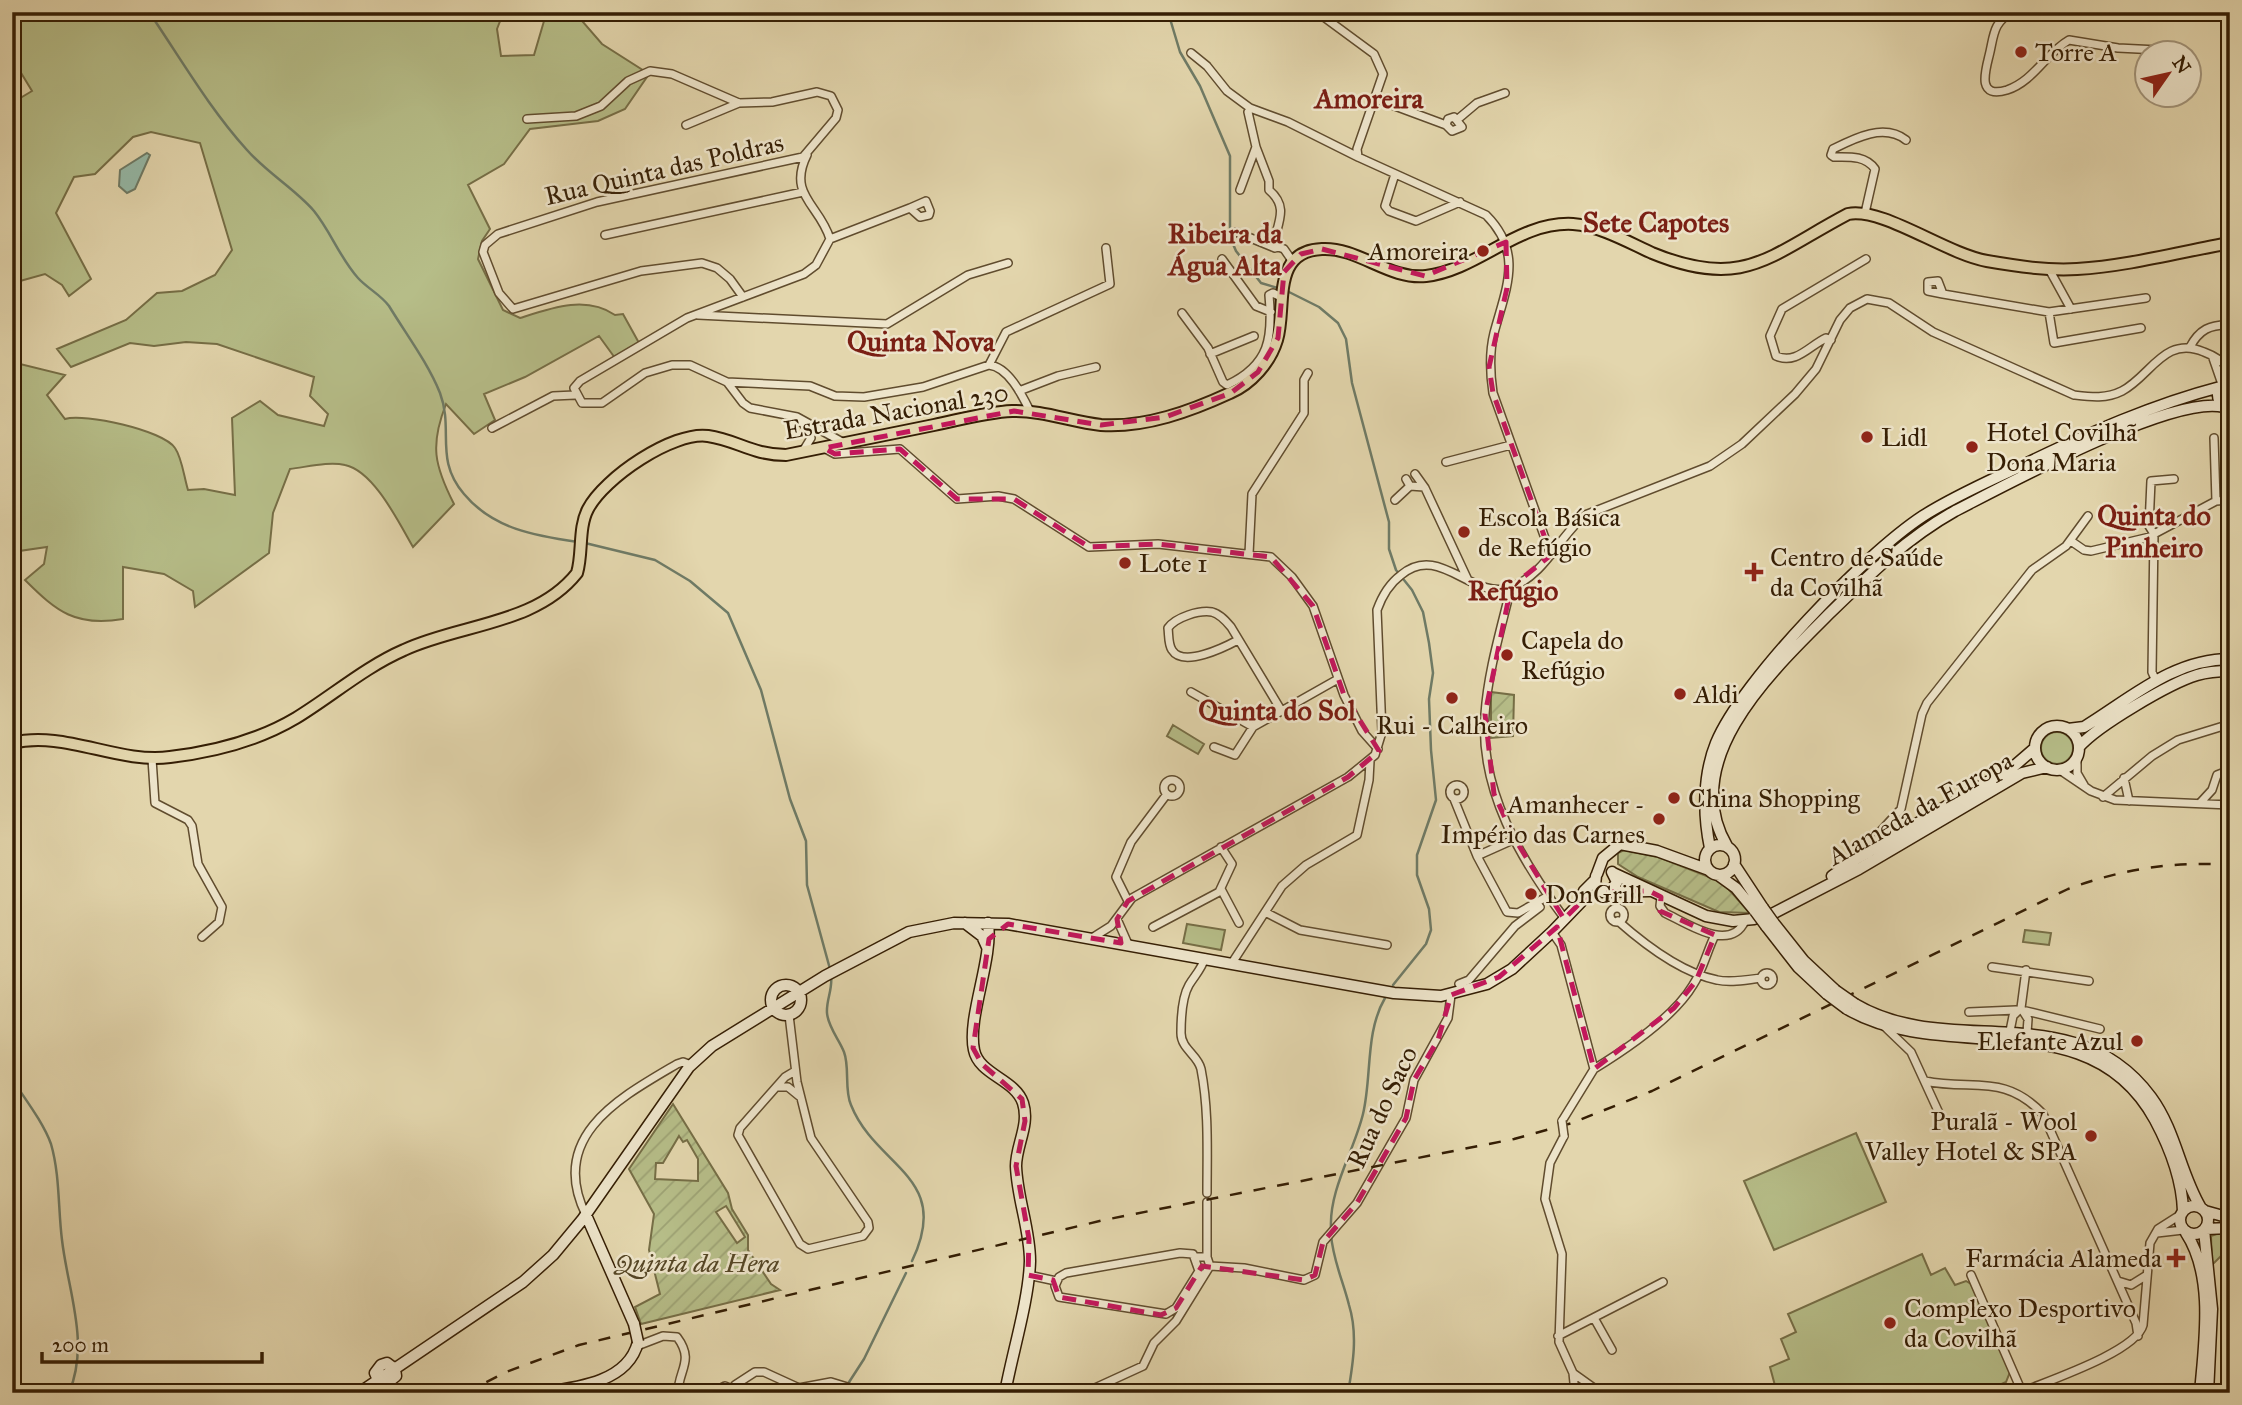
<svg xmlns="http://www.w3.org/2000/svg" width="2242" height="1405" viewBox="0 0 2242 1405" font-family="'IM FELL Great Primer',serif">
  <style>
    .grass { fill: #b6bd88; stroke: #766e46; stroke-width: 2 }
    .garden { fill: url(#garden-furrows); stroke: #766e46; stroke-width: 2; fill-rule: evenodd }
    .water { fill: #96b9a7; stroke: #6f7b66; stroke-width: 2 }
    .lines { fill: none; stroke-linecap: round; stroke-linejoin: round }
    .stream { stroke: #6f7b66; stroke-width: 2.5 }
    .street-casing { stroke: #604c2e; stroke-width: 10 }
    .secondary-casing { stroke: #351e04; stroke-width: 13 }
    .primary-casing { stroke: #351e04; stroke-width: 14 }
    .street { stroke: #ede4ca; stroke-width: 7 }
    .secondary { stroke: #ede4ca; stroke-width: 10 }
    .primary { stroke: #e3d6ad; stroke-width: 10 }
    .rail { stroke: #351e04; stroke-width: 2.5; stroke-dasharray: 12 12; stroke-linecap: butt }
    .street-bridge-casing { stroke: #604c2e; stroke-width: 10; stroke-linecap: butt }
    .secondary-bridge-casing { stroke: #351e04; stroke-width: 13; stroke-linecap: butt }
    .street-bridge { stroke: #ede4ca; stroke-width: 7 }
    .secondary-bridge { stroke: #ede4ca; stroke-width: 10 }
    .marked { fill: none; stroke: #c2185b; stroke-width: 5; stroke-dasharray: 14 9; stroke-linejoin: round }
    .poi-dot { fill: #8f2418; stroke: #ede4ca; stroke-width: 2.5 }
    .labels { text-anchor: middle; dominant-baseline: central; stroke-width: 5; stroke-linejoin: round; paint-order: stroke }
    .poi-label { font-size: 26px; fill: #351e04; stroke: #ede4ca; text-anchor: start }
    .street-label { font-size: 26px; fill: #351e04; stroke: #ede4ca }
    .park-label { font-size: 26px; font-style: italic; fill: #554625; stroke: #ede4ca }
    .neighbourhood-label { font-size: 28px; font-weight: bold; fill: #7a1f14; stroke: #ede4ca }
  </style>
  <defs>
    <pattern id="garden-furrows" width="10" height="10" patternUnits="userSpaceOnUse" patternTransform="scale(1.75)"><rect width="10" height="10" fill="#b6bd88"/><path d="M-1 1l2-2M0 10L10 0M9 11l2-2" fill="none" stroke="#9da274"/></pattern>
  </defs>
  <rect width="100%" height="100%" fill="#e3d6ad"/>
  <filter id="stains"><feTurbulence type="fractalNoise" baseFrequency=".00286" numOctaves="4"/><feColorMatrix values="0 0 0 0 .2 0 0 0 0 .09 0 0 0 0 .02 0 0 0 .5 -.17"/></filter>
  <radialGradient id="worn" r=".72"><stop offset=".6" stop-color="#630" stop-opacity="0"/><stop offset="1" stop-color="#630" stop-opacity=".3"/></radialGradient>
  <path class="grass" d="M12,12H286L288,17L324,12H500L502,16L497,29L501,56L534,55L544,21L577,15L602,44L649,74L625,109L598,121L530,129L504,164L468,185L490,229L482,241L478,259L503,310L520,318C551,308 586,295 615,315L623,314L639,343L615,358L599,336L525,377L484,394L495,420L474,434L446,404C430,445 434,465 454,504L413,547C399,523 374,471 345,465C329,461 307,467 290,469L273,513L269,553L195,607L193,591L164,574L123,567V619C76,627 57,612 25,580L44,564L47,547L12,552V362L65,375L47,395L65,419C84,413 163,430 175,448C182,458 184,477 188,490L204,489L235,495L232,418L260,401L278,415L324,426L328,414L310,396L314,377L217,344L186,342L154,346L130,343L71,367L57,349L126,320L157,293L182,291L215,275L232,250L200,143L151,132L133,137L95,174L74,177L56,213L91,279L69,296L62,285L45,274L20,281L12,261V103L32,91L12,58Z
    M1173,725L1204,744L1198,754L1167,736Z
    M2041 748a16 16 0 1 1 32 0a16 16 0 1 1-32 0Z
    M1187,924L1225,930L1221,950L1183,943Z
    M2025,930L2051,933L2049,945L2023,942Z
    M1856,1133L1886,1202L1774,1250L1744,1181Z
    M2230,1229V1247L2212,1265L2211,1236Z
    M1922,1254L1931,1275L1945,1268L1955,1285L1966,1281L1971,1284L2010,1372L2006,1382L1982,1393H1777L1770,1367L1789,1359L1781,1339L1796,1332L1788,1314Z"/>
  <path class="garden" d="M1491,692L1514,695L1513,736L1491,738Z
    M1624,850L1658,857L1722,882L1750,913L1719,912L1638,877L1618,864V853Z
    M673,1104L728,1193L732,1209L748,1235V1250L771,1284L780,1290L641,1324L635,1307L660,1294L649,1250L654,1214L629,1169ZM679,1136L683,1142L687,1140L698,1159V1181L655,1179L656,1163H663ZM726,1206L745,1237L737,1243L716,1212Z"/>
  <path class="water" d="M147,153L150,155L135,189L127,193L119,186L120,170Z"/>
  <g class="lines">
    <path class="stream" d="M149,12C181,59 209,108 247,150C267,173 295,189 314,211C331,232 340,258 358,278C367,288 381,295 389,306C406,334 428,363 440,393C454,430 434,459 464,494C493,529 536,536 578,542
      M1168,12L1180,52L1200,86L1230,156V237L1236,251L1261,283L1281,289
      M1287,291L1319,307L1338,323L1346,339L1352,383L1389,522V549L1396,570L1412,590L1423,612L1429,643L1433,673L1429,699L1431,750L1436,800L1417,855V875L1429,909L1431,930L1426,944L1393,985
      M585,543L655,560L690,581L728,613L761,690L790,799L806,841L807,885L830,969
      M831,976C833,989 826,1000 827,1013C828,1027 839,1039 844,1052C850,1068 844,1089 851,1105C876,1168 953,1176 912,1261
      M12,1079C25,1099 43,1122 51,1144C60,1175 58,1209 62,1240C68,1292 90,1342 69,1393
      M1331,1228C1329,1190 1354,1151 1363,1114C1372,1077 1365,1032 1385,998
      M1331,1235C1333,1260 1343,1281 1349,1305C1358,1334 1353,1364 1348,1393
      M842,1393L864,1359L906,1273"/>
    <g class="street-casing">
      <path id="street" d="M1317,12L1374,54L1383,74L1357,149L1358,157L1486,215C1524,253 1506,288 1494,333C1489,353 1490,373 1493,393L1551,555
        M2013,12C1992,22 1994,37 1989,56C1985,72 1977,99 2007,90C2034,81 2046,53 2069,40L2118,48L2178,51
        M1686,16L1687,12
        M1191,53L1207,66L1227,91L1250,108L1288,122L1358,157
        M1376,99L1446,125L1452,131L1462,127L1454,117L1448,119L1446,125
        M1250,108L1248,112L1256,147L1269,181V190C1289,207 1278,222 1273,245L1284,249L1293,262
        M527,119L576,116L601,106L628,81L650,71L672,74L739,103L772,102L817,92L831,96L838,110L836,118L803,157L597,202L498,234L485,245L483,252L499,293L513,309L641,271L702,263L717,268L730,279L743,297
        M1458,119L1477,103L1505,93
        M686,125L739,103
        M807,155C787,195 820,205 830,239L816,265L804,274L687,318L580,381L574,388L582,403H602L645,373L672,365H690L727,382L743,403L750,408L797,417L844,443
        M1395,174L1385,206L1389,211L1416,221L1460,202
        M1240,190L1256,147
        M1865,213L1875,169C1865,155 1848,157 1834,157L1831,155L1833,149C1855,138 1884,123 1906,140
        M1236,232L1275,248
        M605,235L803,192
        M830,239L910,208L920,217L929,215L930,211L926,201L910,208
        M1222,259L1256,306L1271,312
        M2049,269L2071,309
        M1943,294L1928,291V282L1938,281L1943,294L2049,312L2146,298
        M2049,312L2054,343L2141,328
        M1182,313L1208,348L1223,382L1227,385C1270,365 1273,337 1269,295L1273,293L1281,297
        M698,315L887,324L968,275L1008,263
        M1831,340L1826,338C1809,346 1796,365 1776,356L1770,336L1782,309L1866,259
        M2190,347C2199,330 2210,324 2230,325
        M1210,354L1254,336
        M2213,358L2222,384
        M989,365L1006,332L1110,284L1106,248
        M727,382L810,386L835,396L864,397L923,387L989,365C1009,367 1023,397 1031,413
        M1019,391L1058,376L1096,367
        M800,420L810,432L811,438L803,451
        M492,428L553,396L575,395
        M2214,438L2216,501
        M824,448L835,454L900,449L957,499L998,496L1014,499L1089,547L1158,544L1271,557L1292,577L1313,606L1344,695L1362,731L1378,749
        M1446,462L1511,445
        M1415,474L1425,488L1467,578
        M1406,479L1410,486L1424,487
        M1395,500L1410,486
        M2154,534L2149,526L2151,481L2174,479
        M2071,541L2084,550L2091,551L2154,536
        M1249,554L1252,494L1304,413V380L1308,373
        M1511,587C1501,629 1488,671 1485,714C1479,790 1521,860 1565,919
        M1238,640C1225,647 1183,668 1172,650C1168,644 1169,635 1168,628C1176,617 1199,610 1212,612C1220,614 1226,621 1231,627L1281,710
        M2156,681L2152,672L2154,534L2216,501L2230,500
        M1191,692L1253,727L1338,679
        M1214,747L1235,755L1253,727
        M2077,758V773L2084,785
        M152,759L155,803L188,820L192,826L198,864L222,907L219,922L202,937
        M2060,770L2091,791L2115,800L2230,805
        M2124,778L2129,801
        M1164 788a8 8 0 1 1 16 0a8 8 0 1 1-16 0Z
        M1450 792a7 7 0 1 1 14 0a7 7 0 1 1-14 0Z
        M2103,797L2152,756L2178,740L2230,724
        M1454,799L1477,856L1507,912L1518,913L1548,896
        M2200,803L2212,790L2217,775L2230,770
        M1878,847L1879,833L1901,809L1922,714L1927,703L2032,570L2066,546L2088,516
        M1477,856L1515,839
        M1221,889L1239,923
        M1661,897L1660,906L1665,913C1688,924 1730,953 1745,921
        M1128,901L1116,877L1131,842L1167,794
        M1610 915a7 7 0 1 1 14 0a7 7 0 1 1-14 0Z
        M1265,912L1300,930L1387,945
        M1117,919L1128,944
        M1618,921C1644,944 1682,973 1717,980C1730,983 1747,980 1761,978
        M1153,927L1219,892L1232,864L1221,847
        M1552,932L1561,945L1594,1069L1562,1121
        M1092,938L1111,926L1132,898L1348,777L1375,755L1382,732L1377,610C1382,596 1389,584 1401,575C1440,542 1472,602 1512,587C1545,574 1559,537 1585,515L1710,466L1742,444L1795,394L1816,369L1840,320L1850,308L1867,299L1889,303L1933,332L2074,395C2091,397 2106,399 2122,391C2151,376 2164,335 2204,352C2215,356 2223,361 2230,370
        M1205,958C1201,970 1195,975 1189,985C1182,997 1181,1019 1181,1033C1181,1049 1198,1055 1201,1069C1209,1110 1207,1152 1207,1193
        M1232,963L1282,886L1306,865L1357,835L1369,780L1370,761
        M1992,967L2089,981
        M1761 979a6 6 0 1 1 12 0a6 6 0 1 1-12 0Z
        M1459,984L1469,980L1515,926L1540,907
        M2021,1008L2026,970
        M2026,1011L2100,1029
        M1969,1012L2016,1010
        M789,1015L797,1082L811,1138L868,1222L869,1228L863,1236L808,1249L800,1244L738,1135L740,1128L785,1077L795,1071
        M1885,1027L1911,1052L1939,1113
        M2010,1031L2013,1016L2021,1008L2028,1019L2027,1033
        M1594,1069C1625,1050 1674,1017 1693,985C1703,970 1707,951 1715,935
        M1925,1081C1973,1091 2004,1073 2043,1114L2136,1323L2138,1336
        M777,1087H788L799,1096
        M1564,1136L1550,1163L1545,1199L1562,1254L1559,1342L1573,1373L1575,1393
        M586,1215C547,1136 621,1097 677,1064L683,1062L691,1065
        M2157,1233L2183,1230
        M1180,1253L1193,1254L1199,1271L1176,1308L1166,1314L1059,1297L1055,1286L1059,1277L1066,1273Z
        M1207,1257V1202
        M1210,1266L1244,1268L1304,1280L1315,1275L1323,1242L1357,1203L1406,1118L1414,1080L1448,1018L1451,995
        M1028,1275L1056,1281
        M1971,1275L2022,1392
        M2118,1281L2131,1285L2147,1275
        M1594,1318L1612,1350
        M1558,1336L1663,1282
        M637,1346L663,1336L677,1337C695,1361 678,1370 678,1393
        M1573,1373L1601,1393
        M712,1393L725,1386L732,1389
        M730,1393L735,1385L755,1372H764L799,1388L831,1382L867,1393
        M1084,1393L1143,1366L1154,1343L1176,1321L1210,1266L1207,1257H1196
        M2019,1393C2047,1381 2136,1352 2143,1325L2150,1243L2158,1229L2180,1215"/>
    </g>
    <g class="secondary-casing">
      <path id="secondary" d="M2224,407C2214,397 2217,385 2230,381
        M2035 748a22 22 0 1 1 44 0a22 22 0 1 1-44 0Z
        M2068,729L2084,727C2130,699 2173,659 2230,659
        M2079,747C2097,726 2170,683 2197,675C2207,672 2219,671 2230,671
        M1705 860a15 15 0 1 1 30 0a15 15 0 1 1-30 0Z
        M1727,846C1676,759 1775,668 1831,612C1870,574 1907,538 1955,511C2006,485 2173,394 2224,407
        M1710,848C1703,814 1703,775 1716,743C1742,680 1865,554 1923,516C1956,495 1992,480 2027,463C2090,433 2151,405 2220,387
        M1734,864L1763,908
        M1613,873L1706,916L1733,921L1754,919L1772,914L1859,869L2022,773L2047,767
        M1597,874L1603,858L1620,844L1657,851L1709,870
        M1718,875L1736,888L1755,911
        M1596,876L1595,885L1603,892L1649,891
        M1832,876L1853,861L2013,767L2035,748
        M1610,892L1617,882L1612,872
        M1773,922L1804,961L1835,990
        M965,923L982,936L987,947
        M988,923C993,960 967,1017 974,1050C979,1075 1015,1079 1023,1103C1030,1125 1016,1145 1016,1166C1017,1198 1030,1229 1030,1261C1029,1300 1012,1354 1005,1393
        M1766,926L1798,967L1827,994
        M771 1000a15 15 0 1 1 30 0a15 15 0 1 1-30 0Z
        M1855,1004C1949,1060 2075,994 2151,1097C2176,1131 2180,1173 2201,1208
        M1847,1009C1947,1067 2089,999 2155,1120C2170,1148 2182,1179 2183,1211
        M2180 1220a14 14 0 1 1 28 0a14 14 0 1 1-28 0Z
        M2205,1211L2230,1218
        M586,1215L634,1324
        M2206,1229L2230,1228
        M2204,1230L2212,1309L2208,1393
        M2186,1233C2215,1277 2204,1344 2200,1393
        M378,1380L375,1373L381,1365L387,1363L395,1369
        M378,1380L386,1384L396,1376L395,1369
        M359,1393L523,1282L553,1255L582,1220L689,1067L712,1046L825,976L909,932L954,923L1008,924L1394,993L1441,996L1487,984L1512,969L1552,932L1581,902L1584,891L1594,881
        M539,1393C575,1388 628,1383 638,1342"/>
    </g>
    <g class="primary-casing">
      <path id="primary" d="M12,743C65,730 117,764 170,757C213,752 259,740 296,718C332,696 365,667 404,650C459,624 536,625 577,573C583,553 578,528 588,509C604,478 673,431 708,436C737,440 752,455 786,455C835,445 885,435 934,425C959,420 986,412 1012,411C1042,410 1072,422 1101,425C1145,428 1191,411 1230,393C1251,384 1270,363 1277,340C1287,308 1270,251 1322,249C1358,247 1389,280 1426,276C1478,270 1518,221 1573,224C1600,226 1628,242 1652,253C1744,291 1770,255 1848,214C1883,207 1944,253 1987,261C2016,266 2048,271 2077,269C2128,266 2180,252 2230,243"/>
    </g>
    <use href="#street" class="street"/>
    <use href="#secondary" class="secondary"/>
    <use href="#primary" class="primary"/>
    <path class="rail" d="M465,1393L506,1372L579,1345L1104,1220L1514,1139L1572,1123L1652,1091L2068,889C2122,869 2173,861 2230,865"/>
    <g class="street-bridge-casing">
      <path id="street-bridge" d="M1562,1121L1564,1136"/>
    </g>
    <g class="secondary-bridge-casing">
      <path id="secondary-bridge" d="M1763,908L1773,922
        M1755,911L1766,926
        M1835,990L1855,1004
        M1827,994L1847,1009
        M634,1324L638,1342"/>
    </g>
    <use href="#street-bridge" class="street-bridge"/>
    <use href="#secondary-bridge" class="secondary-bridge"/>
  </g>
  <path class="marked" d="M1506,242L1507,288L1489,367L1493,393L1551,555L1511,587L1485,714L1494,794L1515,839L1564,919L1581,902L1603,892L1649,891L1661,897L1660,911L1715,935L1696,981L1674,1008L1594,1069L1557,927L1499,977L1451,995L1438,1040L1414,1080L1406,1118L1357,1203L1323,1242L1315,1275L1304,1280L1202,1266L1176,1308L1161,1315L1059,1297L1053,1280L1028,1275L1029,1239L1016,1166L1025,1121L1022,1099L982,1064L973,1048L989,939L1008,924L1121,943L1117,919L1128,901L1348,777L1379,751L1344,695L1313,606L1271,557L1158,544L1089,547L1014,499H957L900,449L835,454L824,448L1014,411L1101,425L1165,417L1231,393L1258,372L1278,338L1284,272L1301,254L1322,249L1425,276Z"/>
  <g class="poi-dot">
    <circle cx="2021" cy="52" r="7"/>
    <circle cx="1483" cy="251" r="7"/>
    <circle cx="1867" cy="437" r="7"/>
    <circle cx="1972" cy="447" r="7"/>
    <circle cx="1464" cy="532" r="7"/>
    <circle cx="1125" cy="563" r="7"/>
    <path d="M1750.5 561.5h7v7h7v7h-7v7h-7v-7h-7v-7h7z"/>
    <circle cx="1507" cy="655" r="7"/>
    <circle cx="1680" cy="694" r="7"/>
    <circle cx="1452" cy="698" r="7"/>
    <circle cx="1674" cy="798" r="7"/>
    <circle cx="1659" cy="819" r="7"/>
    <circle cx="1531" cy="894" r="7"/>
    <circle cx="2137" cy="1041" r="7"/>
    <circle cx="2091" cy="1136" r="7"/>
    <path d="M2172.5 1247.5h7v7h7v7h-7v7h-7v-7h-7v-7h7z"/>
    <circle cx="1890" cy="1323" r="7"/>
  </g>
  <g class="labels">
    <g class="poi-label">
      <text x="2035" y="52">Torre A</text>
      <text x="1469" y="251" text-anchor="end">Amoreira</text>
      <text x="1986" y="432">Hotel Covilhã<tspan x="1986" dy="30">Dona Maria</tspan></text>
      <text x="1881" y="437">Lidl</text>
      <text x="1478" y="517">Escola Básica<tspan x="1478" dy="30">de Refúgio</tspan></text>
      <text x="1770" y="557">Centro de Saúde<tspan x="1770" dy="30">da Covilhã</tspan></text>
      <text x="1139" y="563">Lote 1</text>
      <text x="1521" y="640">Capela do<tspan x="1521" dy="30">Refúgio</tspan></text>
      <text x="1694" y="694">Aldi</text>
      <text x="1452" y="725" text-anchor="middle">Rui - Calheiro</text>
      <text x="1688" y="798">China Shopping</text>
      <text x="1645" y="804" text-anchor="end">Amanhecer -<tspan x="1645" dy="30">Império das Carnes</tspan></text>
      <text x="1545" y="894">DonGrill</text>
      <text x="2123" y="1041" text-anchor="end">Elefante Azul</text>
      <text x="2077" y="1121" text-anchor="end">Puralã - Wool<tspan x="2077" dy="30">Valley Hotel &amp; SPA</tspan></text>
      <text x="2162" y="1258" text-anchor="end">Farmácia Alameda</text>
      <text x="1904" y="1308">Complexo Desportivo<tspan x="1904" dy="30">da Covilhã</tspan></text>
    </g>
    <g class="street-label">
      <text transform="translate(664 169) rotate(-13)">Rua Quinta das Poldras</text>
      <text transform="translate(896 411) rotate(-10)">Estrada Nacional 230</text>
      <text transform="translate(1920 808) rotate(-29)">Alameda da Europa</text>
      <text transform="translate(1382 1107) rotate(-65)">Rua do Saco</text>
    </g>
    <g class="park-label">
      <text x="697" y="1263">Quinta da Hera</text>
    </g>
    <g class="neighbourhood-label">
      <text x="1369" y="98">Amoreira</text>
      <text x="1656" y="222">Sete Capotes</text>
      <text x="1225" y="233">Ribeira da<tspan x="1225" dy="32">Água Alta</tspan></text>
      <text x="921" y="341">Quinta Nova</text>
      <text x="2154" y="515">Quinta do<tspan x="2154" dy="32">Pinheiro</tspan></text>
      <text x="1513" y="590">Refúgio</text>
      <text x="1277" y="710">Quinta do Sol</text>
    </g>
  </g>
  <rect width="2242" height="1405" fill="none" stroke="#e3d6ad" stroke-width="42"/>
  <rect x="14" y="14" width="2214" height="1377" fill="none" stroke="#351e04" stroke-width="3.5"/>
  <rect x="21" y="21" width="2200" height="1363" fill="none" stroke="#351e04" stroke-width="2"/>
  <g transform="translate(2168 74) rotate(56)"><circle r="33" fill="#ede4ca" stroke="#a3957b" stroke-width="2"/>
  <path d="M0-5L12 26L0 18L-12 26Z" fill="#8f2418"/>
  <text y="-10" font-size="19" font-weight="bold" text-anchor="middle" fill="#351e04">N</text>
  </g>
  <path d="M42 1352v10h220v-10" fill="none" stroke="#351e04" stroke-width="3.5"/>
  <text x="52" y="1352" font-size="21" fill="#351e04" stroke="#ede4ca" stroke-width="5" paint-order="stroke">200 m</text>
  <rect width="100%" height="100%" filter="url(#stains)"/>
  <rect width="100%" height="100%" fill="url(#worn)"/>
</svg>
